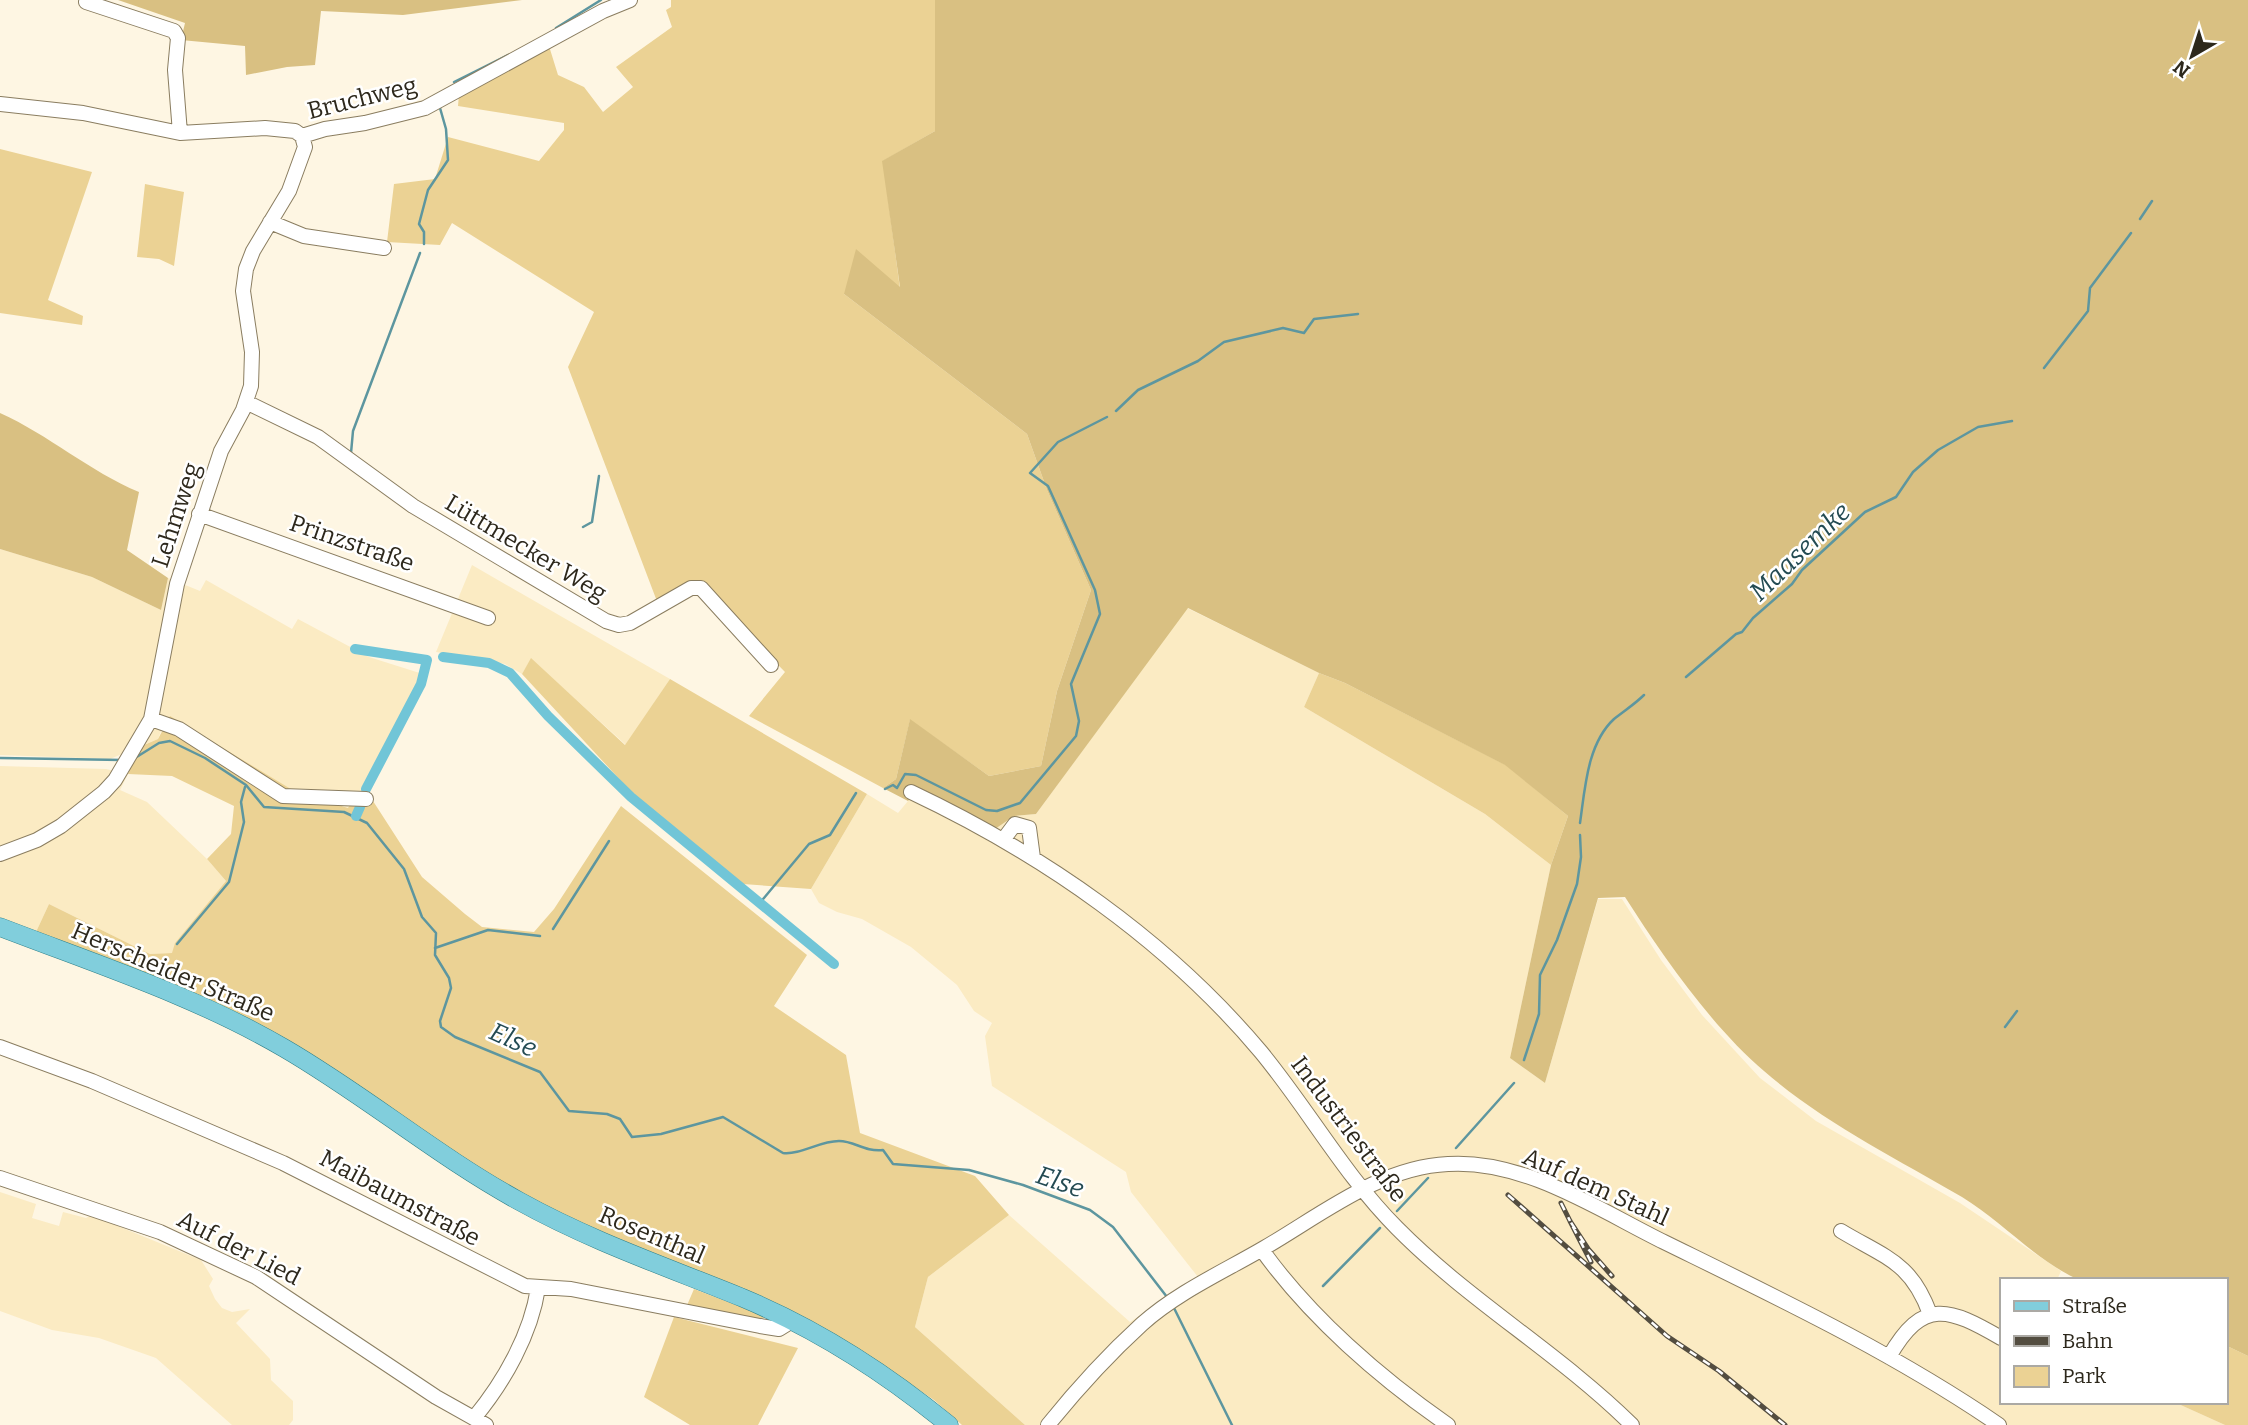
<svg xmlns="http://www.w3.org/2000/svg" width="2248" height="1425" viewBox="0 0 2248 1425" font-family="Bitter,serif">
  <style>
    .built { fill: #fbebc3 }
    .green { fill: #ebd294 }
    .forest { fill: #d9c082 }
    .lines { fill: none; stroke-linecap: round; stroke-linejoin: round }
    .stream { stroke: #5d969f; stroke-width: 2.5 }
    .canal { stroke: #71c5d7; stroke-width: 10 }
    .minor-casing { stroke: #8a7d60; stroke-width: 16 }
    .major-casing { stroke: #2d7f89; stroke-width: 19 }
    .minor { stroke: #fff; stroke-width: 14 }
    .major { stroke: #81cedc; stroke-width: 18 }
    .rail-casing { stroke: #534d40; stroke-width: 5 }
    .rail { stroke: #fff; stroke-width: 2.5; stroke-dasharray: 8; stroke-linecap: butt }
    .labels { text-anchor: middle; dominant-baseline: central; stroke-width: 5; stroke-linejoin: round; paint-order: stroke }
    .street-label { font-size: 24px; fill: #2d281c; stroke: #fff }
    .water-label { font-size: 26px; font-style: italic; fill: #244b53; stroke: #fff }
  </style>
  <rect width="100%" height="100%" fill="#fef6e3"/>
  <path class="built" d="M0,549L92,577L161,610L168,578L200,591L206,580L292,629L298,619L369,657L426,675L372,784L349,808L294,791L163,726L158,739L110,759L0,755Z
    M472,565L670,679L626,745L531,659L522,674L505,664L436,652Z
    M1187,608L1319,673L1304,707L1485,814L1551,865L1510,1058L1545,1083L1598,899H1622L1661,960L1702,1015L1760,1078L1816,1121L1960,1203L2061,1271L2057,1280H2001V1402H2174L2225,1425H1025L915,1327L928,1277L1009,1215L1130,1322L1198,1277L1131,1192L1126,1172L992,1086L985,1036L992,1023L974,1011L957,985L911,947L862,919L837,912L819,903L811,889L867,794L898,813L918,789L1014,816L1036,814Z
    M0,766L106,769L128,774L120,790L147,802L207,859L226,881L175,943L173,953L150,954L49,904L36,932L0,919Z
    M0,1192L36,1204L32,1218L59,1226L63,1212L86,1218L91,1215L201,1260L213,1279L209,1286L215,1299L222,1308L232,1312L250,1309L236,1323L270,1359L271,1380L293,1401V1420L289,1425H232L156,1358L99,1338L52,1330L0,1311Z"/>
  <path class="green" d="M671,0H935V131L883,161L900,289L844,294L1027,434L1047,490L1091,590L1057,691L1041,766L989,776L910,720L896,779L883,788L749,716L785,672L698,583L658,604L568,367L594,312L452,223L440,245L387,242L394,184L435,179L448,137L539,161L564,130V123L458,106L459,94L549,46L558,75L584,87L603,112L633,87L616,67L672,27L666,10L671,7Z
    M0,149L92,172L48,300L83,316L82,325L0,313Z
    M145,184L184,192L174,266L159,259L137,257Z
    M531,658L625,745L670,679L867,794L811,889L743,884L636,797L522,674Z
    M1319,673L1345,683L1506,765L1568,816L1551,865L1485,814L1304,707Z
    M170,716L294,791L348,808L350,805L373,801L422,877L465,914L482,927L534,932L554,909L621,806L807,955L774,1006L846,1055L860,1133L975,1176L1009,1215L928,1277L915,1327L1025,1425H962L934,1400L876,1361L641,1249L525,1198L369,1096L36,932L49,904L150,954L172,953L175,943L226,881L207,859L231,834L234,806L172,776L128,774L137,748L158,739Z
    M694,1289L767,1317L759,1319L685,1310Z
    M674,1317L798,1348L758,1425H690L644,1397Z
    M2225,1345L2248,1356V1425H2225L2174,1402H2225Z"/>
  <path class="forest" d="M118,0H522L403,15L321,11L315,65L287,67L246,75L245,46L181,40L185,23Z
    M935,0H2248V1356L2225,1345V1280H2079C2035,1260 2003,1222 1962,1197C1894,1157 1824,1123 1764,1071C1712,1027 1662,955 1625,897L1598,898L1545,1083L1510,1058L1551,865L1568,816L1505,765L1345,683L1319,673L1188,608L1036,814L1014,816L995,829L918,790L908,801L883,788L896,779L910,719L989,776L1041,766L1057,691L1091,590L1047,490L1027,434L844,294L856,249L900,287L882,161L935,131Z
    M0,413C49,435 89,471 139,492L127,550L168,578L161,610L92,577L0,549Z"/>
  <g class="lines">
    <path class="stream" d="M556,28L601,0
      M454,82L508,55
      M2140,219L2152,201
      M424,244V232L419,224L428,190L448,160L446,129L440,108
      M2044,368L2088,311L2090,288L2131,233
      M1116,411L1138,390L1198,361L1224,342L1283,328L1304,333L1314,319L1358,314
      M351,453L353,431L420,253
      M583,527L592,522L599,476
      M1686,677L1736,634L1742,632L1753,618L1792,584L1802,570L1865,512L1896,497L1913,472L1938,450L1978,427L2012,421
      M0,758L122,760
      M135,758L159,743L170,741L205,758L246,785L264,807L344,812L367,823L404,869L422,917L436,933L435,955L449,978L451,988L440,1021L441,1027L455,1037L540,1072L569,1111L607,1114L620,1119L632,1137L661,1134L723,1117L783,1153C801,1155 819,1141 839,1141C855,1141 864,1152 883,1150L893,1164L969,1170L1023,1185L1090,1210L1113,1227L1167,1297
      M885,789L893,785L897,788L905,774L916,775L986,810L997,811L1020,803L1076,736L1079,721L1071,684L1100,614L1095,590L1048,486L1030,473L1058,442L1107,417
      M1580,823C1585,789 1587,744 1614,719C1624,711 1635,704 1644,695
      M759,904L809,844L830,835L856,793
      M553,929L609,841
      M177,944L229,882L244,822L241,802L245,787
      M435,948L488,930L540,936
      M2005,1027L2017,1011
      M1524,1060L1539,1014L1540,975L1557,940L1577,884L1581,857L1580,835
      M1456,1148L1514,1083
      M1397,1211L1428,1178
      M1323,1286L1380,1228
      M1173,1306L1232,1425"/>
    <path class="canal" d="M355,649L427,660L421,684L366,789
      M443,657L489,663L510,673L548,716L631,797L834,964
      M356,816L360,807"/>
    <g class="minor-casing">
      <path id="minor" d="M86,2L174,31L178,38L175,70L180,133
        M0,104L83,113L180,133L265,128L295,131L302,136
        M302,136L325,129L365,123L425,108L603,11L630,0
        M270,222L304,236L384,248
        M246,402L318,437L413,506L606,621L619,625L630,623L691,588H701L771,665
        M199,514L488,618
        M151,719L179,729L283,796L366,799
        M911,792C1042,854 1167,940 1261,1052C1308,1109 1345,1176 1397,1228C1469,1301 1559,1353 1632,1425
        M1003,840L1015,824L1029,828L1033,858
        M0,854L37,840L61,826L104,792L115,780L151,719L177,584L221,451L243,410L251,386L252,352L243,291L246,269L253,251L289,191L305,147L302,136
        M0,1047L92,1081L283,1163L525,1286L571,1289L760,1326L779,1329L792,1321
        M0,1178L160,1232L256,1277L436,1397L486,1425
        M1841,1231C1886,1258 1911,1262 1930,1314
        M1262,1250C1310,1317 1380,1378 1448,1425
        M1889,1357C1923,1297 1949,1308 2001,1338
        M474,1418C504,1382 531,1334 538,1288
        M1048,1425C1077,1389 1108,1355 1142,1324C1178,1292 1223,1272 1264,1248C1321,1215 1380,1167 1448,1164C1524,1159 1599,1210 1664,1242C1778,1298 1894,1353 1999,1425"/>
    </g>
    <g class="major-casing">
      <path id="major" d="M0,927C96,964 195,996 284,1048C365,1095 437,1156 519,1201C591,1241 667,1267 743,1298C817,1329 887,1374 949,1425"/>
    </g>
    <use href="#minor" class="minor"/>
    <use href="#major" class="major"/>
    <g class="rail-casing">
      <path id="rail" d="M1508,1195L1667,1336L1719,1371L1785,1425
        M1561,1203L1570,1221
        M1591,1262L1570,1221L1589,1250L1612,1276"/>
    </g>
    <use href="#rail" class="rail"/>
  </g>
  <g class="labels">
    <g class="street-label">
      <text transform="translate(362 98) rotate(-14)">Bruchweg</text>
      <text transform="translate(176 515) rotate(-72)">Lehmweg</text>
      <text transform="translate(352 543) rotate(19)">Prinzstraße</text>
      <text transform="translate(526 548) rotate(31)">Lüttmecker Weg</text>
      <text transform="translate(173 972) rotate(23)">Herscheider Straße</text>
      <text transform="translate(1349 1129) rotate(53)">Industriestraße</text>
      <text transform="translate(1596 1187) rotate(24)">Auf dem Stahl</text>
      <text transform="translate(400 1198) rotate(28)">Maibaumstraße</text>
      <text transform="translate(652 1235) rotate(23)">Rosenthal</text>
      <text transform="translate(239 1248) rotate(27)">Auf der Lied</text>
    </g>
    <g class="water-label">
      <text transform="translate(1800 552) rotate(-44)">Maasemke</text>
      <text transform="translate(513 1040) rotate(24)">Else</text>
      <text transform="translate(1060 1182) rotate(19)">Else</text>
    </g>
  </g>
  <rect x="2000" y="1278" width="228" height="126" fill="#ffffff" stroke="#aba9a4" stroke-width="2"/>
  <rect x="2014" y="1301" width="35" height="10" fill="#81cedc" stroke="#aba9a4" stroke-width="2"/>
  <text x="2062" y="1313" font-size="21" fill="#2d281c">Straße</text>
  <rect x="2014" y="1336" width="35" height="10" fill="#534d40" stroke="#aba9a4" stroke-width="2"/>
  <text x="2062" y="1348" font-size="21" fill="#2d281c">Bahn</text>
  <rect x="2014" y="1366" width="35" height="21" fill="#ebd294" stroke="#aba9a4" stroke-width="2"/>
  <text x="2062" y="1383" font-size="21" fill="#2d281c">Park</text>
  <g transform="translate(2192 56) rotate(219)" stroke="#ffffff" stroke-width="5" paint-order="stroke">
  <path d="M0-5L12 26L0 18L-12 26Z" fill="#2d281c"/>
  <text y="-10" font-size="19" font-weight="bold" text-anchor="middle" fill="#2d281c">N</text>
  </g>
</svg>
